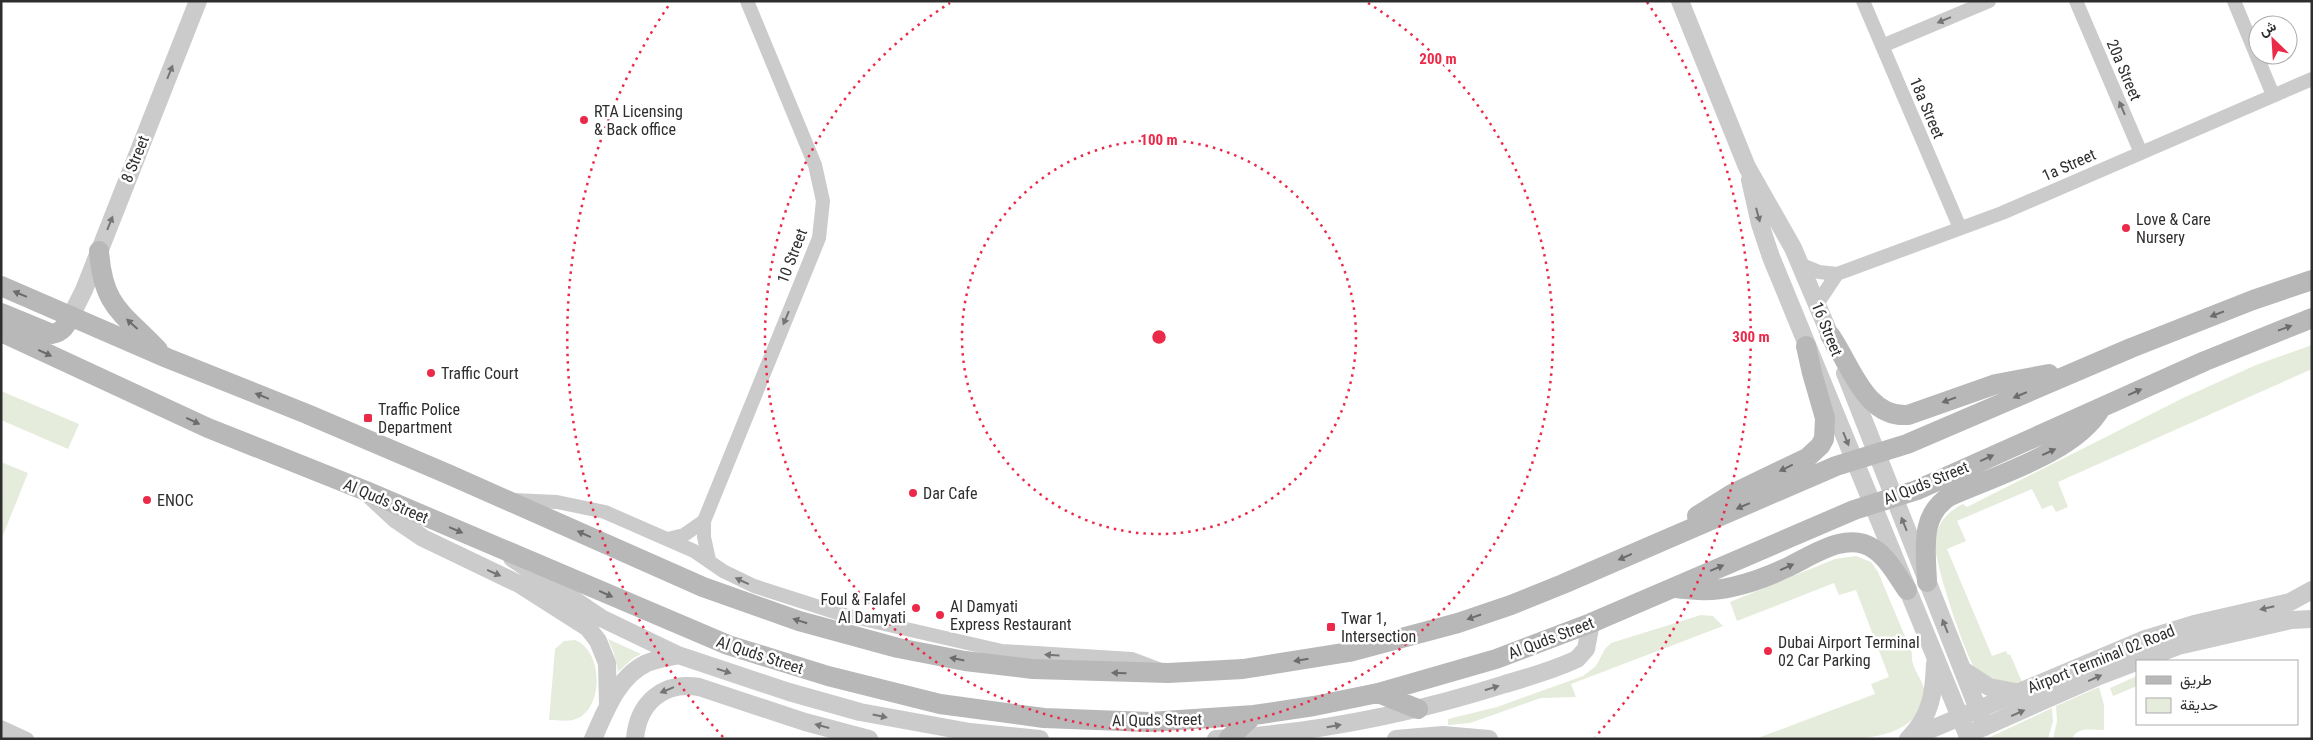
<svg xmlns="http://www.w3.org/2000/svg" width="2313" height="740" viewBox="0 0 2313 740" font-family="'Roboto Condensed',Vazirmatn,sans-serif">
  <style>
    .green { fill: #e5ecdb }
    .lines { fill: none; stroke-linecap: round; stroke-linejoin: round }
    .minor { stroke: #cbcbcb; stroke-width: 14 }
    .tertiary { stroke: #cbcbcb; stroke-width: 18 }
    .secondary { stroke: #b8b8b8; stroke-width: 20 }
    .oneway { fill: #757575 }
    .oneway2 { fill: #6c6c6c }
    .ring { fill: none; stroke: #eb2a49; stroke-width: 2.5; stroke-dasharray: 2.5 5 }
    .poi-dot { fill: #eb2a49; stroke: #fff; stroke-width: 2 }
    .labels { text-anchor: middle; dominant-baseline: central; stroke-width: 5; stroke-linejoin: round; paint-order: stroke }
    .street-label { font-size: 16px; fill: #2e2e2e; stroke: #fff }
    .poi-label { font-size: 16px; fill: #2e2e2e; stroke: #fff; text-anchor: start }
    .centre { fill: #eb2a49; stroke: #fff; stroke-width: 2.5 }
    .ring-label { font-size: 15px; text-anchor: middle; font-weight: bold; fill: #eb2a49; stroke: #fff; stroke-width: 5; stroke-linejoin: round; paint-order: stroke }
  </style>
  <rect width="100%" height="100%" fill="#fff"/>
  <path class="green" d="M2312,345V369L2058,482L2068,507L2056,512L2052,505L2042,509L2032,489L1957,521L1966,541L1947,549L1992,656L2006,651L2008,655L2010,654L2022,682L2002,686C1994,682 1981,677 1976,670C1965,655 1933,559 1935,542C1937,523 1947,512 1963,504L1967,507L2183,398L2256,365Z
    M1,391L79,424L68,449L1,420Z
    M1,462L28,473L1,540Z
    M1856,556L1871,562L1878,572L1912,653C1909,670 1929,683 1924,700C1911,740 1861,739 1825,739C1802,739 1779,739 1755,739L1875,694L1871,684L1889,677L1856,590L1839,595L1834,583L1737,621L1730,602L1835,559Z
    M1701,615L1713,616L1723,626L1571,684L1576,697L1541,698L1470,723L1448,725V719L1497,707L1583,676L1596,666L1605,649L1611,643Z
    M608,639L641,654L632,659L618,672L614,653Z
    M575,640C601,650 604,699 582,716C572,723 560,720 549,720L555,649L564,641Z
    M2137,676V686L2113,696L2110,688Z
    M2099,687L2104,705V730C2092,730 2077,726 2072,739H2053L2057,721L2056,706Z
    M2052,708L2053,721L2048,739H1986Z"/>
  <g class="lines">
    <path class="minor" d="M1863,1L1960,228
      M2076,1L2141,153
      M2234,1L2273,95
      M1882,46L1989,1
      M1802,265L1819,272L1837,274L2002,213L2312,79
      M1817,304L1837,274
      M512,500L557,502L605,512L694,551L723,571L754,586L841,614L1002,651L1132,659L1161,670
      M668,539L684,535L704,521
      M709,560L704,537V521L819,238L823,201L815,165L747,1
      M1,727L27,739
      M1,738L2,739"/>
    <path class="tertiary" d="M1680,1L1747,167L1793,248L1835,347
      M1750,180L1760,224L1771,257L1969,739
      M71,316L84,290L198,1
      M1845,373L1985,727
      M366,492L395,519L423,538L519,584L588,628L598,641L607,663L608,705
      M512,558L601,618L678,655L789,692L860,712L970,732L1040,739
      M1963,670L1989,687L2016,692
      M1975,731L2099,676L2178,646L2291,620L2312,619
      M1910,737C1931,715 1934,693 1935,663
      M593,739C605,712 618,676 647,663C657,659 667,658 678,655
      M635,739C638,703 663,681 699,687L805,722L869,739
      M1216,739C1315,733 1411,714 1505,684C1529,677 1554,670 1577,659L1586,649L1591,623
      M1396,739L1443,735L1489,739
      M1908,739L2145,639L2194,624L2290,602L2312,590"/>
    <path class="secondary" d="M99,251C103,307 122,312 158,350
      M1,286L167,358L307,414L450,475L703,587L799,621L898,648L965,661L1033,669L1168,673L1243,669L1349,652L1458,623L1511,605L1563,584L1836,466L1907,444L2131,348L2253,300L2312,280
      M1,313L52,334C63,332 66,325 71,316
      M1,332L208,428L366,491L728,645L828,676L940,704L1044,718L1149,722L1254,715L1314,706L1378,693L1496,659L1591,623L1854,510L1917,490L2205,361L2312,318
      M1830,335C1851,365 1865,418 1908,415L1996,384L2049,374
      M1697,516L1732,494L1807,458L1820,446L1824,439L1825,418L1812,373L1806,346
      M1927,582C1926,550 1919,515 1950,496C1997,475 2076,452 2101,408
      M1675,588C1694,590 1712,592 1732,587C1750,583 1769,576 1786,568C1812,556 1846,530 1874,549C1888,558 1898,577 1907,590
      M1378,693L1418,709
      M1229,738L1254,715"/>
  </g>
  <defs><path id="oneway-solid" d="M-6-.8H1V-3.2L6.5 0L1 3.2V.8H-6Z" transform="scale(1.25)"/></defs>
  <g class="oneway">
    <use href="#oneway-solid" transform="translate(1944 20) rotate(157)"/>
    <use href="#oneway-solid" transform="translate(170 72) rotate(-68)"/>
    <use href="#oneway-solid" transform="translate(2122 108) rotate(-113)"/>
    <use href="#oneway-solid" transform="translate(1758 215) rotate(75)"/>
    <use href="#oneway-solid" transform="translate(110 223) rotate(-68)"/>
    <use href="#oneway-solid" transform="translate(786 318) rotate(113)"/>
    <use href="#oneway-solid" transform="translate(1846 439) rotate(68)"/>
    <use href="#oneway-solid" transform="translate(1904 524) rotate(-112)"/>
    <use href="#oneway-solid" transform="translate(494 573) rotate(24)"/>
    <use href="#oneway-solid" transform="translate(742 581) rotate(-155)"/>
    <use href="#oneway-solid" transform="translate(2267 608) rotate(167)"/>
    <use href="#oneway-solid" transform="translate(1945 626) rotate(-112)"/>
    <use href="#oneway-solid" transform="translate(1052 655) rotate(-176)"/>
    <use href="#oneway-solid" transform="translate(724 671) rotate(18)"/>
    <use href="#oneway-solid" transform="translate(2095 678) rotate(-24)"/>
    <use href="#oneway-solid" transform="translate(1492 688) rotate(-17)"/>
    <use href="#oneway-solid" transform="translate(667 690) rotate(158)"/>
    <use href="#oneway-solid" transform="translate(2018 713) rotate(-24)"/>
    <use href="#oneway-solid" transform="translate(880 716) rotate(12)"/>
    <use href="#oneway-solid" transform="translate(822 726) rotate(-165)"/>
    <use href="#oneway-solid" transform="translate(1334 726) rotate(-10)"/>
  </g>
  <g class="oneway2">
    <use href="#oneway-solid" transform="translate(20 294) rotate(-157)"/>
    <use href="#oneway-solid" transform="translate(2217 314) rotate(159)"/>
    <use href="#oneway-solid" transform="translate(132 324) rotate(-138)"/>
    <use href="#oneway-solid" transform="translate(2285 328) rotate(-20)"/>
    <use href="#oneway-solid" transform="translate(45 353) rotate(25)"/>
    <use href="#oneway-solid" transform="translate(2135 392) rotate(-24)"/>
    <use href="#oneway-solid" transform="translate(2020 395) rotate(157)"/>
    <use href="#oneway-solid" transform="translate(262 396) rotate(-158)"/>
    <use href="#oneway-solid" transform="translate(1949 400) rotate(160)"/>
    <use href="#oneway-solid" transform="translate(193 421) rotate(25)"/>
    <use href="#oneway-solid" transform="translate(2049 452) rotate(-25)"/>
    <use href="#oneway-solid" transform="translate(1987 458) rotate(-24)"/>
    <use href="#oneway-solid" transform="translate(1786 468) rotate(154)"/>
    <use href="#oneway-solid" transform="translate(1743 506) rotate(157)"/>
    <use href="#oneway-solid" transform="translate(456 530) rotate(23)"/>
    <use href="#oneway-solid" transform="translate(584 534) rotate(-156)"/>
    <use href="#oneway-solid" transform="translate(1625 557) rotate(156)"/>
    <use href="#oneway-solid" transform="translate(1787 567) rotate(-24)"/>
    <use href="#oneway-solid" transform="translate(1717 568) rotate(-23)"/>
    <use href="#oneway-solid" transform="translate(606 594) rotate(24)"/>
    <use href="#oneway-solid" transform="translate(1474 617) rotate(161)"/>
    <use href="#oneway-solid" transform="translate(800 621) rotate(-163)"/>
    <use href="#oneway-solid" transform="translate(957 659) rotate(-169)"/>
    <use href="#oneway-solid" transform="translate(1301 660) rotate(171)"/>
    <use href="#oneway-solid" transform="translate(1119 673) rotate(-179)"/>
  </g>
  <g class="ring">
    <circle cx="1159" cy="337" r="197"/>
    <path d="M1368 3A394 394 0 1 1 950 3"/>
    <path d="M723 737A592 592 0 0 1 671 2M1647 2A592 592 0 0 1 1595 737"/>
  </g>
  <g class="poi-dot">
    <circle cx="584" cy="120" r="5"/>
    <circle cx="2126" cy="228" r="5"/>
    <circle cx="431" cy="373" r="5"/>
    <rect x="363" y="413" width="10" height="10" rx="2.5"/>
    <circle cx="913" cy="493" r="5"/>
    <circle cx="147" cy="500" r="5"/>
    <circle cx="916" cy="608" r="5"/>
    <circle cx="940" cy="615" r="5"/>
    <rect x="1326" y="622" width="10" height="10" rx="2.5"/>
    <circle cx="1768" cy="651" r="5"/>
  </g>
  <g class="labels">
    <g class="street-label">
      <text transform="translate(2124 70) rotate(67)">20a Street</text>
      <text transform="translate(1927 108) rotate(67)">18a Street</text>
      <text transform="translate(135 159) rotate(-68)">8 Street</text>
      <text transform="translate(2069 165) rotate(-24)">1a Street</text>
      <text transform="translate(792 256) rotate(-69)">10 Street</text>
      <text transform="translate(1827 329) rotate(68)">16 Street</text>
      <text transform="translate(1926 483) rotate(-22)">Al Quds Street</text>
      <text transform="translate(386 501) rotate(23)">Al Quds Street</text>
      <text transform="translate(1551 638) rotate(-21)">Al Quds Street</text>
      <text transform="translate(760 655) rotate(18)">Al Quds Street</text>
      <text transform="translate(2101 659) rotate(-22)">Airport Terminal 02 Road</text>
      <text transform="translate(1157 720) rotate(-1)">Al Quds Street</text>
    </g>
    <g class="poi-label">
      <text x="594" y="111">RTA Licensing<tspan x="594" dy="18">&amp; Back office</tspan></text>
      <text x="2136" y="219">Love &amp; Care<tspan x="2136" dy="18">Nursery</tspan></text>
      <text x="441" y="373">Traffic Court</text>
      <text x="378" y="409">Traffic Police<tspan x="378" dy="18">Department</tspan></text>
      <text x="923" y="493">Dar Cafe</text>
      <text x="157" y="500">ENOC</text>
      <text x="906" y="599" text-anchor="end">Foul &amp; Falafel<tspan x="906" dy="18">Al Damyati</tspan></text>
      <text x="950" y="606">Al Damyati<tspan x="950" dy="18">Express Restaurant</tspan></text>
      <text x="1341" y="618">Twar 1,<tspan x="1341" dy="18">Intersection</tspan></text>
      <text x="1778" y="642">Dubai Airport Terminal<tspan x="1778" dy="18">02 Car Parking</tspan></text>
    </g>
  </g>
  <circle cx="1159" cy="337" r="8" class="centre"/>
  <g class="ring-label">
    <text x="1438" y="64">200 m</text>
    <text x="1159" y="145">100 m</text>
    <text x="1751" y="342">300 m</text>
  </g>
  <rect width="2313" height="740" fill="none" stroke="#2e2e2e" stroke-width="5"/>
  <rect x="2136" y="660" width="162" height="65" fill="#ffffff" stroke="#ababab"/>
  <rect x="2146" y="676" width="25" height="8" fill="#b8b8b8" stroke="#ababab"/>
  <text x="2180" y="685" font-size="15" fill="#2e2e2e">طريق</text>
  <rect x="2146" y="698" width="25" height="15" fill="#e5ecdb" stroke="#ababab"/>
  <text x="2180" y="710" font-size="15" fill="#2e2e2e">حديقة</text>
  <g transform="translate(2273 40) rotate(335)"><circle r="24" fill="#ffffff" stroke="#ababab"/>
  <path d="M0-4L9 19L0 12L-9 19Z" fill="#eb2a49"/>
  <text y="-8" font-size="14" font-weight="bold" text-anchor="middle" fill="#2e2e2e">ش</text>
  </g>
</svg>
